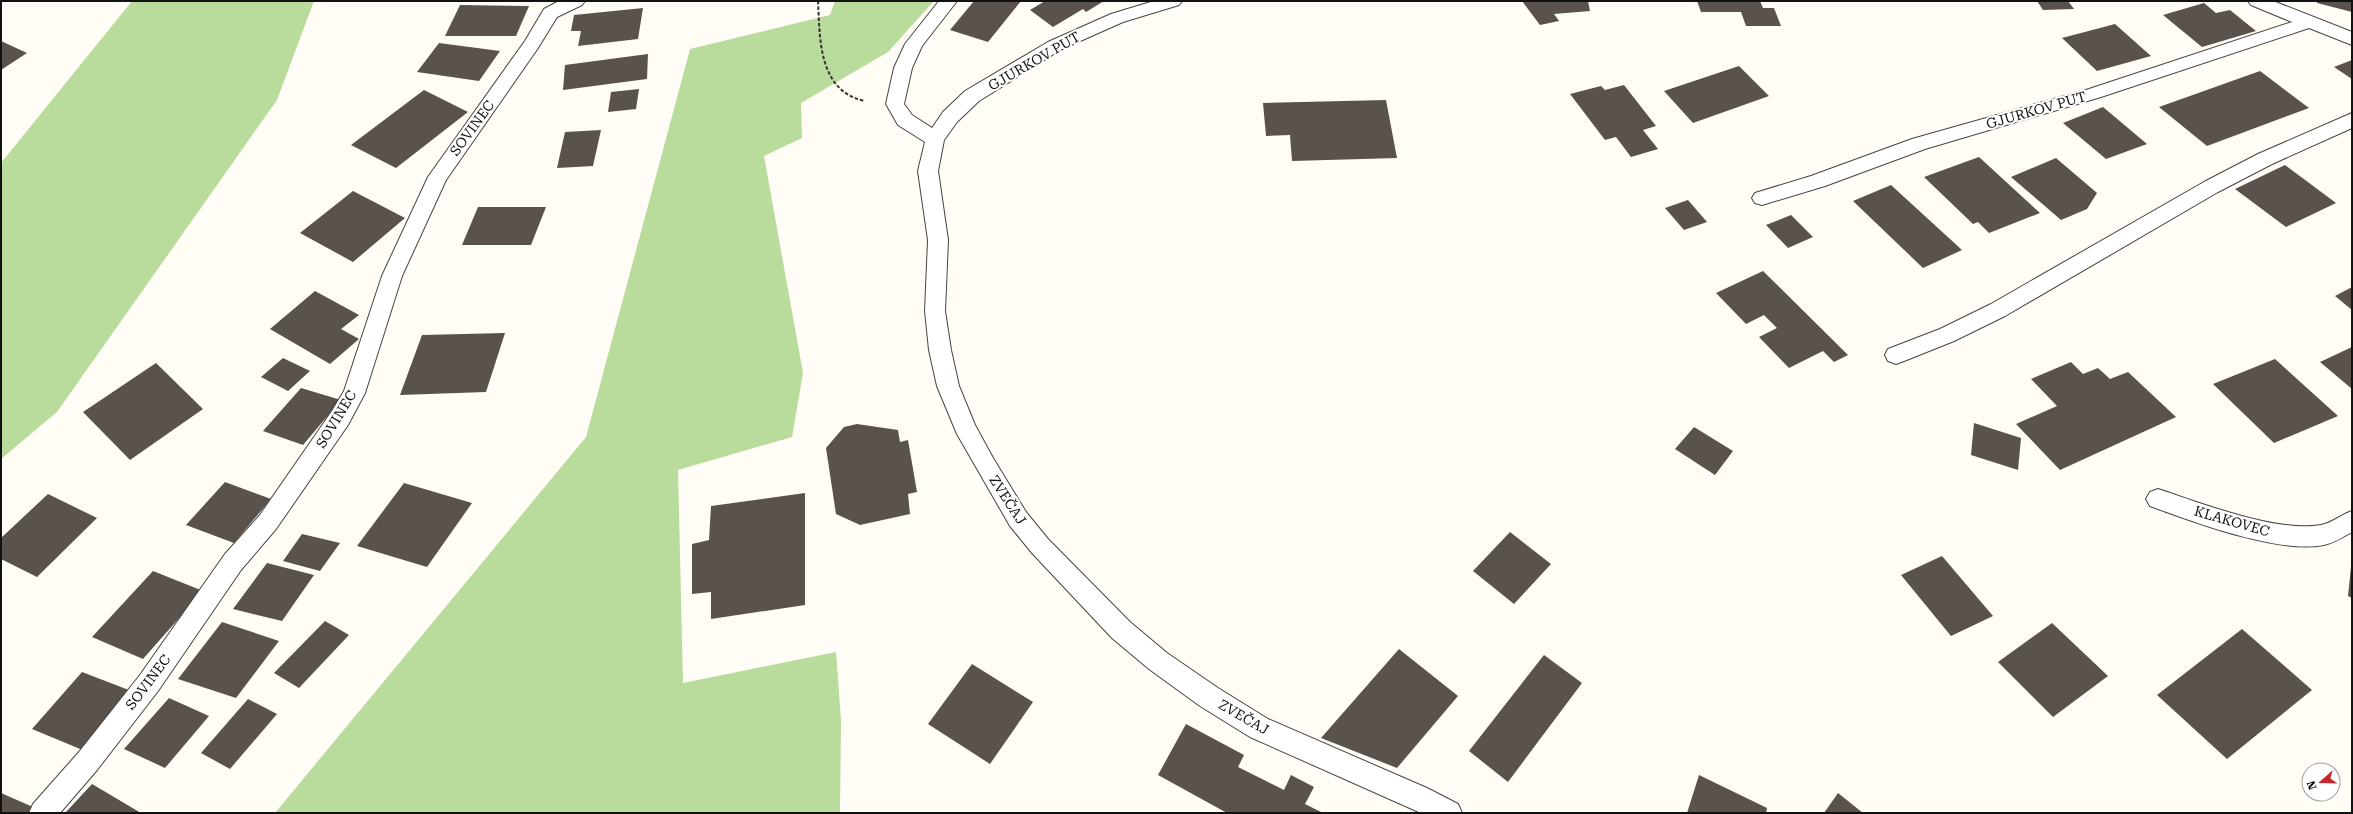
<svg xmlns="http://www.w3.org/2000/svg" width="2353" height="814" viewBox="0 0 2353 814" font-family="'Roboto Serif',serif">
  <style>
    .forest { fill: #b9dc9c }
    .building { fill: #5a524d }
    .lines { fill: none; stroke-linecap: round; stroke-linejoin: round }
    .minor-casing { stroke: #444; stroke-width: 2 }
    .path { stroke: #333; stroke-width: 2; stroke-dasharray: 3.5 2; stroke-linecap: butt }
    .minor { fill: #fff; fill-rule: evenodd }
    .labels { text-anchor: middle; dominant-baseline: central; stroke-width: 4; stroke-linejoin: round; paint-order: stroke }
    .street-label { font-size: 14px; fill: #111; stroke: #fff }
  </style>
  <rect width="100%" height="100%" fill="#fffdf5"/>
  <path class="forest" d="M132,1H314L277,100L57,412L1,459V163Z
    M835,1H934L888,52L801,103L802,138L764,156L803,373L792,437L678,470L683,683L836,652L841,720L840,813H275L586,437L690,49L830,15Z"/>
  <path class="building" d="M974,1H1021L988,42L950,30Z
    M1045,1H1104L1086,12L1083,9L1053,27L1030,10Z
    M1522,1H1588L1590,11L1554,14L1559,21L1540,25Z
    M1697,1H1760L1763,8H1774L1781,26H1746L1741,12H1701Z
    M2037,1H2068L2074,9L2043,10Z
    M2317,1H2352V12L2317,3Z
    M2204,3L2216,13L2230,10L2256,31L2202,47L2163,15Z
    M460,5L529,6L516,36H445Z
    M643,8L638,39L578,46L581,31H571L574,15Z
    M2115,24L2151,56L2097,71L2062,38Z
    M1,41L27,53L1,70Z
    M439,43L500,51L479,81L417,72Z
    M648,54L647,79L563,90L565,65Z
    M2352,60V79L2334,67Z
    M1739,66L1769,96L1693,123L1664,91Z
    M2260,71L2309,108L2207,146L2159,107Z
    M1624,85L1656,126L1643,130L1658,149L1631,157L1616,137L1605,140L1570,94L1601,86L1605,90Z
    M639,89L636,109L608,112L611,92Z
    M424,90L468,112L396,168L351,145Z
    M1386,100L1397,158L1292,161L1290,135L1266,136L1263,103Z
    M2103,107L2147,144L2106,159L2063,123Z
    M601,130L593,166L557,168L565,132Z
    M1979,157L2040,213L1989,233L1978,222L1973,224L1924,177Z
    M2056,158L2097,193L2087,209L2061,220L2011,177Z
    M2285,165L2336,203L2286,227L2235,189Z
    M1891,185L1962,250L1923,268L1853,201Z
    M353,191L405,218L353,262L300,233Z
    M1688,200L1707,222L1684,230L1665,208Z
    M478,207H546L531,245H462Z
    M1791,215L1813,237L1788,248L1766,225Z
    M1763,271L1848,355L1834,362L1823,351L1789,368L1759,337L1777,328L1764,315L1746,324L1716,293Z
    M2352,287V310L2335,296Z
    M315,291L359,315L341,329L359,339L330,364L270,329Z
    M505,333L486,392L400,395L422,335Z
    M2352,347V389L2320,362Z
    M283,358L310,371L288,391L261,377Z
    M2275,359L2338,416L2274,443L2213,384Z
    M2071,362L2083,374L2098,368L2110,379L2128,372L2176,417L2060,470L2016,424L2057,406L2031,379Z
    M156,363L203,409L130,460L83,412Z
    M301,388L341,400L303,445L263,431Z
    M1974,423L2021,438L2018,470L1971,455Z
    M857,424L898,430L900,442L908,440L917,492L908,494L910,514L860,525L836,514L826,448L844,427Z
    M1694,427L1733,451L1715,475L1675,449Z
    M225,482L271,499L234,543L186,525Z
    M404,483L472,503L427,567L357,546Z
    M805,493V605L711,619V592L692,594V544L709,540L711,506Z
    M48,494L97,518L37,577L1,559V538Z
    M1510,532L1551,564L1514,604L1473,571Z
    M302,534L340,543L320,571L283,561Z
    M1942,556L1993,616L1951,636L1901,575Z
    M267,563L314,575L282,621L233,609Z
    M2351,567H2352V598L2348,596Z
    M153,571L203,591L143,659L92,637Z
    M325,621L349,635L299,688L274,673Z
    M222,622L279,641L236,698L178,679Z
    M2052,623L2108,676L2053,717L1998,662Z
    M2242,629L2312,690L2227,759L2157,695Z
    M1399,649L1458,696L1397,768L1321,738Z
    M1544,655L1582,683L1508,782L1469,751Z
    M972,664L1033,702L990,764L928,724Z
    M82,672L134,692L85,751L32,729Z
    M169,698L209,716L165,768L124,749Z
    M248,699L277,714L230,769L201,753Z
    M1186,724L1244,755L1238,767L1284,790L1291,775L1314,787L1305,804L1323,813H1227L1158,775Z
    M1699,775L1767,808L1766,813H1687Z
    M92,784L141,813H65Z
    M1,793L33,807L28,813H1Z
    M1838,793L1863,813H1824Z"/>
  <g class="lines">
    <g class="minor-casing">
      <path id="minor" d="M559,1H585L582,5L557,17L538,48L446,180L402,276L365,393L348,425L276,529L241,570L158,691L97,770L60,813H29L33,804L79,752L140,675L225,554L260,515L332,411L344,391L382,276L428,177L525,41L544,9Z
        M939,1H957L922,46L912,68L904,104L912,115L932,128L943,112L965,91L1048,42L1111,14L1154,1H1182L1179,5L1123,22L1060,50L979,101L957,122L944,140L938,171L948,240L945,311L951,350L959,386L975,425L993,458L1026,512L1048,539L1130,622L1167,653L1218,688L1268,719L1427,788L1458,804L1462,813H1421L1250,737L1200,706L1149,669L1112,638L1032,553L1010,526L957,434L937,386L929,350L925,311L928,240L918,171L925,142L898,125L886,104L894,68L905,44Z
        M2248,1H2273L2352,32V45L2309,28L2101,97L1925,149L1825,186L1762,205L1755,203L1752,198L1755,193L1811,176L1912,139L2089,89L2292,22L2251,5Z
        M2352,113V128L2272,164L2218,192L2005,316L1954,341L1904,361L1896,364L1888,361L1885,355L1888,349L1940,329L1991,304L2204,182L2258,154Z
        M2158,489C2201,503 2277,533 2321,525C2332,523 2342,514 2352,511V532C2343,537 2334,543 2324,545C2278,554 2194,522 2150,506L2146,499L2150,492Z"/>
    </g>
    <path class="path" d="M818,1C820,39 818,91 865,101"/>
    <use href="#minor" class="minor"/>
  </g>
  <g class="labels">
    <g class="street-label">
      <text transform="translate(1034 61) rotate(-30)">GJURKOV PUT</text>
      <text transform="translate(2036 110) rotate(-16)">GJURKOV PUT</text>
      <text transform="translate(472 128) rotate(-54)">SOVINEC</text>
      <text transform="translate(336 419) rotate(-59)">SOVINEC</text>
      <text transform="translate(1008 500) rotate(57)">ZVEČAJ</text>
      <text transform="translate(2232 521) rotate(16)">KLAKOVEC</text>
      <text transform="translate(148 682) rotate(-53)">SOVINEC</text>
      <text transform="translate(1244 717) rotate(30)">ZVEČAJ</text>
    </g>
  </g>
  <rect width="2353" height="814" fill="none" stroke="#111111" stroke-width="4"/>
  <g transform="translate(2321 782) rotate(250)"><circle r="19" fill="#ffffff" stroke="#a0a0a0"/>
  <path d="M0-3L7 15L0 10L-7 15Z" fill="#c4262e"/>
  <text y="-6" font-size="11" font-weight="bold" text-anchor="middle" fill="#111111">N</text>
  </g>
</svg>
